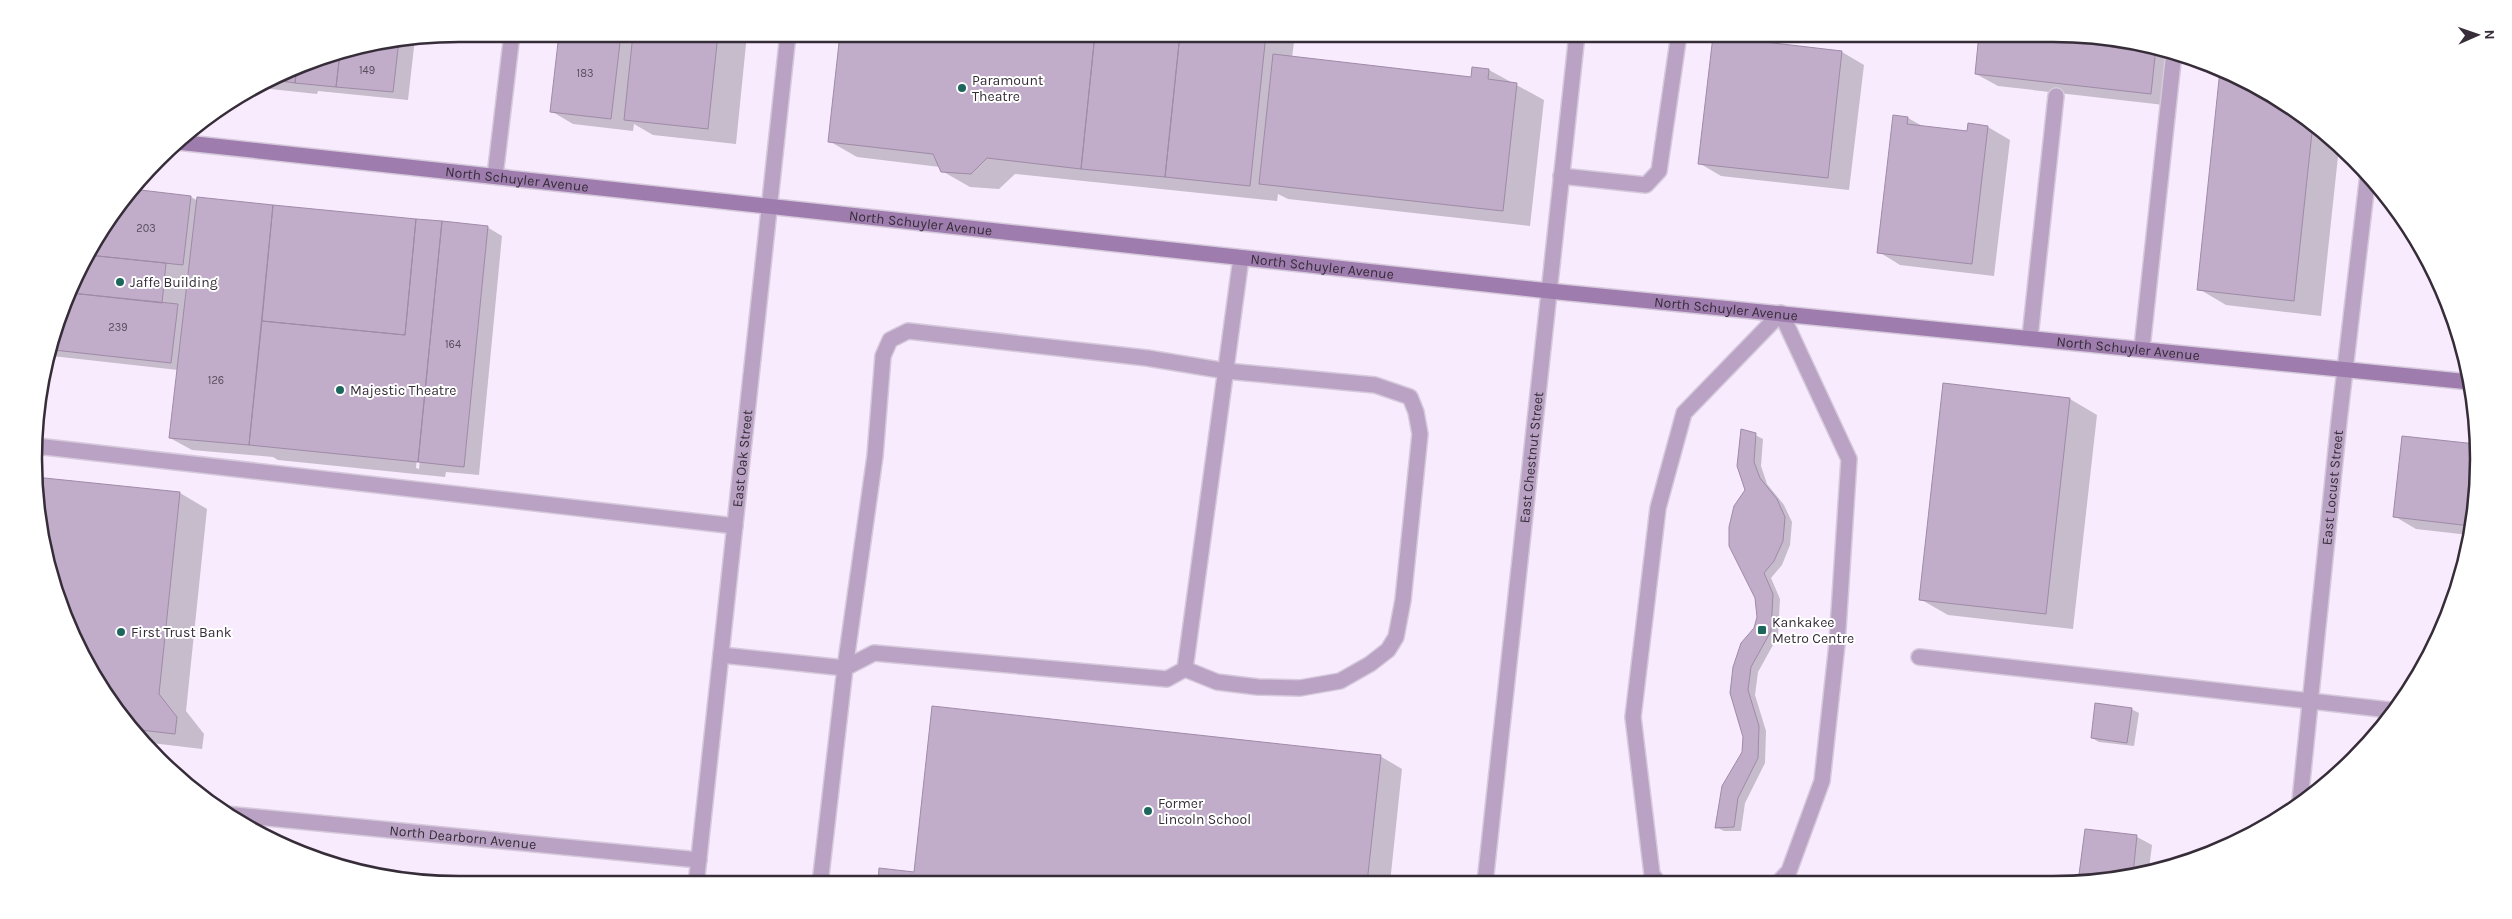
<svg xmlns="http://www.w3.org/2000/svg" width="2512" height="919" viewBox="0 0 2512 919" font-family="Karla,sans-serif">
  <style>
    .shadow { fill: #0003; fill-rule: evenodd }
    .building { fill: #c1adca; stroke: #9f8aa7 }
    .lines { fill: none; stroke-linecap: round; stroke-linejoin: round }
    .lane-casing { stroke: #d5c9db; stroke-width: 18 }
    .street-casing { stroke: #d5c9db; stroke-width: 18 }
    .secondary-casing { stroke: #d5c9db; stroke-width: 18 }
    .lane { stroke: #baa2c4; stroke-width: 15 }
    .street { stroke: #baa2c4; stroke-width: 15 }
    .secondary { stroke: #9e7cad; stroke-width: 15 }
    .poi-dot { fill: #1c665d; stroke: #fff; stroke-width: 2 }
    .labels { text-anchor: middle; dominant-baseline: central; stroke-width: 4; stroke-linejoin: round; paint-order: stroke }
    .number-label { font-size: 11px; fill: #594d5d }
    .poi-label { font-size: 14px; fill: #362d39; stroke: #fff; text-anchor: start }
    .street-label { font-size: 14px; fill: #362d39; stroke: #fff }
    .rim { fill: none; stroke: #362d39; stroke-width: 2.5 }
  </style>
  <rect width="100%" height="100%" fill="#f8ebfe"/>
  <path class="shadow" d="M560,34H747L736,144L653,135L634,124L633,131L573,124L551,111Z
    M841,34H1295L1292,58L1472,78L1489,70L1544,100L1530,226L1288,199L1278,194L1277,201L1015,174L999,189L970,187L942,171L940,167L857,157L829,141Z
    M1981,34H2052L2162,48L2178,57L2173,106L1998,86L1976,74Z
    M415,38L408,100L318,91L317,94L261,88L297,66L377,42Z
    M1714,38L1842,52L1864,65L1849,190L1721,176L1699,163Z
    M2222,70L2241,78L2311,122L2339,147L2321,316L2226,305L2199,289Z
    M1895,117L1908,118L1924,127L1969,133L1970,125L1988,127L2010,140L1994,276L1900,265L1879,252Z
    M131,190L191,197L198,201V198L487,227L502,236L479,475L446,472L445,477L278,460L273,457L192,450L170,438L178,370L52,356L78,271L122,201ZM428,350H430L419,469L416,468Z
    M2070,399L2097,415L2073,629L1948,615L1920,599Z
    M1755,435L1763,439L1761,466L1767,484L1784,505L1792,522L1790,545L1782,565L1771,578L1780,599L1778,636L1758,672L1755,695L1766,731L1765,763L1745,803L1741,831H1724L1716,827L1743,752L1745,737L1731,693L1758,617L1746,490Z
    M2476,445L2477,487L2469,535L2416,529L2394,516Z
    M35,478L180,493L207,509L186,711L204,734L202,749L143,742L106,696L48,569Z
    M2131,709L2139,713L2134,746L2099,742L2092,738Z
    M1380,756L1402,769L1390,883L879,884L881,869L915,873Z
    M2086,831L2137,837L2152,845L2149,869L2108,882Z"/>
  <path class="building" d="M559,34H621L611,119L550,112Z
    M633,34H718L708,129L624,120Z
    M840,34H1095L1081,169L987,158L971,174L941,172L933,154L828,142Z
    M1095,34H1180L1165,177L1081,169Z
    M1180,34H1266L1250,186L1165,177Z
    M1979,34H2052L2156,47L2151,94L1975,74Z
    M1713,36L1842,51L1828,178L1698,164Z
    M399,40L393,92L336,87L340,53L377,42Z
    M340,53L336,87L295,83L297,66Z
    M1273,54L1471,77L1472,67L1489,69L1488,79L1517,83L1503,211L1259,184Z
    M297,66L295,83L274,80Z
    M2220,70L2241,78L2313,123L2294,301L2197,290Z
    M1893,115L1908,117L1907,124L1967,131L1968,123L1988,126L1972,264L1877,253Z
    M132,189L191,196L183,265L88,255L122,201Z
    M197,197L273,205L249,445L169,438Z
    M273,205L416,219L405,335L262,321Z
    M416,219L442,221L418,462L249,445L262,321L405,335Z
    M442,221L488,226L464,467L418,462Z
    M88,255L166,263L162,303L71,293L78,271Z
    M71,293L178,304L171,363L54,350Z
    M1943,383L2070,398L2046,614L1919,600Z
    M1741,429L1756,433L1754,462L1760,478L1777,499L1785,517L1783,541L1774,561L1764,573L1773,594L1771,631L1751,667L1748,690L1759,726L1758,758L1738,798L1734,827L1715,828L1722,786L1742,752L1743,737L1730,693L1733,667L1741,643L1754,628L1757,617L1755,598L1729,546V527L1734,506L1745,490L1737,466Z
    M2402,436L2476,444L2477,484L2471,526L2393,517Z
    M35,477L180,492L159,694L177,717L175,734L132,729L106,696L48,569L35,487Z
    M2095,703L2132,708L2127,743L2091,738Z
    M932,706L1381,755L1367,883L878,884L879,868L914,872Z
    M2085,829L2137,835L2133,874L2108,882H2078Z"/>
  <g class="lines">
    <g class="lane-casing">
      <path id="lane" d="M495,176L512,34
        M1561,176L1646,185L1659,171L1679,34
        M2030,337L2056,96
        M2142,348L2174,52
        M36,446L735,526
        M721,655L845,668L875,456L883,356L890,340L908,331L1147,358L1226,371L1375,385L1410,397L1416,412L1420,434L1403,600L1396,637L1388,650L1370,664L1340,681L1300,688L1258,687L1217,682L1185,669
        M1919,657L2390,710
        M1658,883L1652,874L1633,717L1658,508L1684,413L1781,313L1849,459L1837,644L1822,781L1789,871L1779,882
        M820,884L845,668L874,653L1167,679L1185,669L1241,258"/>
    </g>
    <g class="street-casing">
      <g id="street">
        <path id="s1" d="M2300,801L2339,421L2368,174"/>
        <path id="s2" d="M225,814L699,860"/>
        <path id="s3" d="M1485,883L1577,34"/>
        <path id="s4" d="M696,885L788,34"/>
      </g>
    </g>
    <g class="secondary-casing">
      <g id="secondary">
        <path id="s5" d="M177,142L1549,291L2470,382"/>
      </g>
    </g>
    <use href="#lane" class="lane"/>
    <use href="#street" class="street"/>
    <use href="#secondary" class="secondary"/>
  </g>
  <g class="poi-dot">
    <circle cx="962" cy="88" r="5"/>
    <circle cx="120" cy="282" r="5"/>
    <circle cx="340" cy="390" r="5"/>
    <rect x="1757" y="625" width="10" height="10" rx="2.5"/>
    <circle cx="121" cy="632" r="5"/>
    <circle cx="1148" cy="811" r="5"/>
  </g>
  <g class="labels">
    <g class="number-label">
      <text x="367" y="70">149</text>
      <text x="585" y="73">183</text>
      <text x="146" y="228">203</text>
      <text x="118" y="327">239</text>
      <text x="453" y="344">164</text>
      <text x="216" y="380">126</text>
    </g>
    <g class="poi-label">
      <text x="972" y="80">Paramount<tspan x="972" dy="16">Theatre</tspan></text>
      <text x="130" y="282">Jaffe Building</text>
      <text x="350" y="390">Majestic Theatre</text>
      <text x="1772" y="622">Kankakee<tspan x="1772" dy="16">Metro Centre</tspan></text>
      <text x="131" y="632">First Trust Bank</text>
      <text x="1158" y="803">Former<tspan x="1158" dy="16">Lincoln School</tspan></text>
    </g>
    <g class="street-label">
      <text stroke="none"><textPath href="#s5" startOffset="342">North Schuyler Avenue</textPath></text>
      <text stroke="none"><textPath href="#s5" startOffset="748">North Schuyler Avenue</textPath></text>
      <text stroke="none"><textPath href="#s5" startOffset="1152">North Schuyler Avenue</textPath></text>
      <text stroke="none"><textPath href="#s5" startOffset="1558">North Schuyler Avenue</textPath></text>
      <text stroke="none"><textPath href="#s5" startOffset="1962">North Schuyler Avenue</textPath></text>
      <text stroke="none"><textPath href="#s3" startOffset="428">East Chestnut Street</textPath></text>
      <text stroke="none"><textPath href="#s4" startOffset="429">East Oak Street</textPath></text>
      <text stroke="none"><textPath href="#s1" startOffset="315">East Locust Street</textPath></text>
      <text stroke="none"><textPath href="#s2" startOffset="239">North Dearborn Avenue</textPath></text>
    </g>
  </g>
  <path d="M0 0H2512V919H0ZM459 42H2053A417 417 0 0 1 2470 459V459A417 417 0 0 1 2053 876H459A417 417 0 0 1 42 459V459A417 417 0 0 1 459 42Z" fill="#fff" fill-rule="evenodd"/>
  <path class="rim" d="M459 42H2053A417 417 0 0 1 2470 459V459A417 417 0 0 1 2053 876H459A417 417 0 0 1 42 459V459A417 417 0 0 1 459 42Z"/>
  <g transform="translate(2477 35) rotate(88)" stroke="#ffffff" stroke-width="4" paint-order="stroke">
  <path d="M0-4L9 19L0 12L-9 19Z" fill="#362d39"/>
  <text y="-8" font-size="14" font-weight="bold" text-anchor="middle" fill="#362d39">N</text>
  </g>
</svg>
